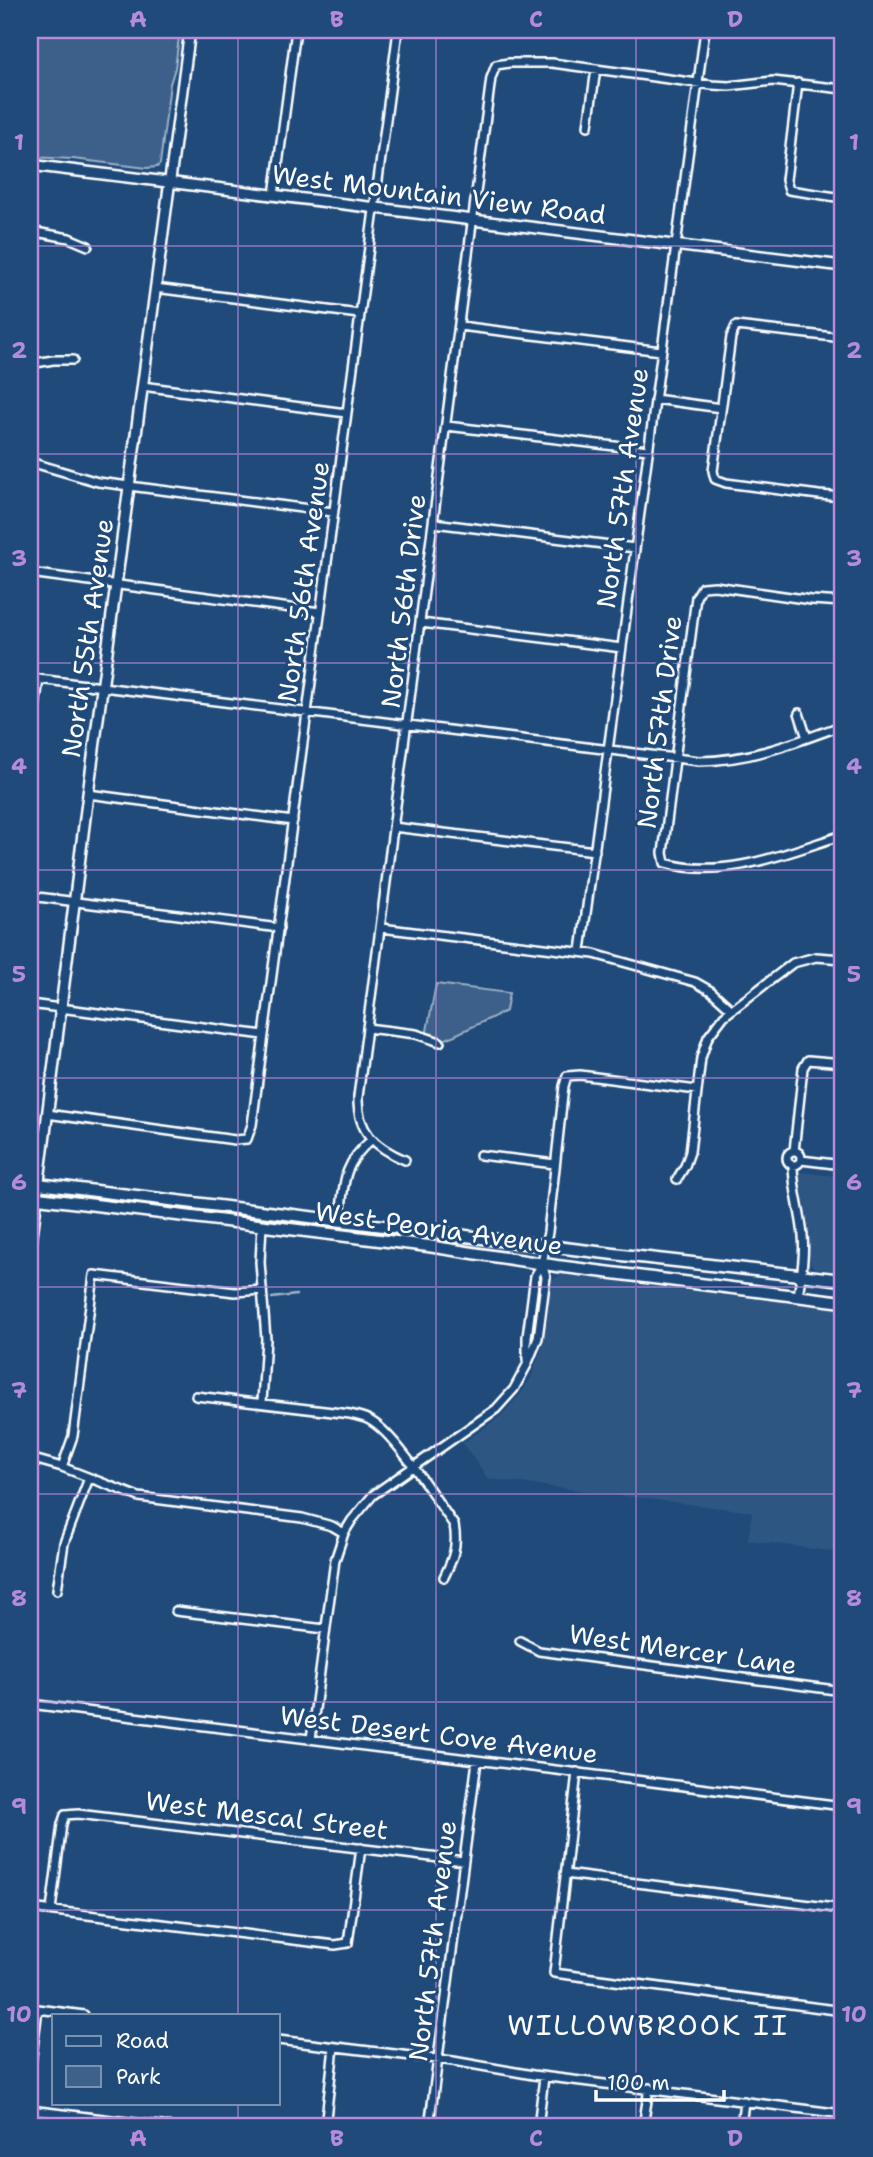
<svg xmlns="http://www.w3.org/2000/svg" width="873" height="2157" viewBox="0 0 873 2157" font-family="'Shantell Sans',sans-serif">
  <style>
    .built { fill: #2e5683 }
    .green { fill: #3c618b; stroke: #9eb0c5; stroke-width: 2 }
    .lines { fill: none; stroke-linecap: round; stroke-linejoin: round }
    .stream { stroke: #a3b5c8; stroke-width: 2.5 }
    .minor-casing { stroke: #fff; stroke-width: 12 }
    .tertiary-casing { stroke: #fff; stroke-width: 14 }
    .secondary-casing { stroke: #fff; stroke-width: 15 }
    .minor { stroke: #1f4a7a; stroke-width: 7 }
    .tertiary { stroke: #1f4a7a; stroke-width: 9 }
    .secondary { stroke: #1f4a7a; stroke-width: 10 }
    .grid { fill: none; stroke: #b68bdc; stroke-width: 2; stroke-opacity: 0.55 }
    .labels { text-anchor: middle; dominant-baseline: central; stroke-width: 6; stroke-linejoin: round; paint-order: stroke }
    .street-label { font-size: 26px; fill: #fff; stroke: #1f4a7a }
    .neighbourhood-label { font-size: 28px; letter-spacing: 2px; fill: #fff; stroke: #1f4a7a }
    .neatline { fill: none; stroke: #b68bdc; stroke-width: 2.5 }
    .grid-label { font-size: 23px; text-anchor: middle; font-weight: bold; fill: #b68bdc }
  </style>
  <rect width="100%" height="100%" fill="#1f4a7a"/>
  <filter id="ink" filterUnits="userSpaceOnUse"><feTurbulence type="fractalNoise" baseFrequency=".0143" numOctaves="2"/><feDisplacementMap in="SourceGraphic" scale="14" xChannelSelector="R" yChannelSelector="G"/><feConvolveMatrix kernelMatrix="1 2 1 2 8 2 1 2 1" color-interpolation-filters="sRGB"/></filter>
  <g filter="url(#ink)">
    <path class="built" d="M799,1172L843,1177V1272L815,1268L810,1263L809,1229Z
      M561,1275L843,1310V1553L748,1540L752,1512L488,1479L463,1443L500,1417L519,1396L531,1378L543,1345L552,1280Z"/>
    <path class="green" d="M30,30H180L175,68L170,84L160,164L157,167L147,168L73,159L30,157Z
      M436,984L509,993L506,1011L440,1042L426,1036Z"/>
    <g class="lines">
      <path class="stream" d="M272,1298L296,1295"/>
      <g class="minor-casing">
        <path id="minor" d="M798,83L786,180L789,190L843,198
          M588,126L596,69
          M274,195L296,30
          M30,231L69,238L88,246
          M155,288L359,314
          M460,326L661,351
          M843,338L736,326L731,337L713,471L715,479L726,483L819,495L843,497
          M30,364L53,360H73
          M842,385L843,379
          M142,386L346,413
          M655,399L721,408
          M447,426L648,450
          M30,462L98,482L333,512
          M434,523L635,548
          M30,573L320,612
          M843,602L811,600L715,586L702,587L696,597L663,853L665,863C726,880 786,853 843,835
          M421,623L622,648
          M30,678L699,761C749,761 797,742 843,725
          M799,713L807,738
          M30,745L39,679
          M88,794L293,821
          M393,827L595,851
          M30,896L279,928
          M381,928L594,954L695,982L711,991L731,1009
          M581,951L705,30
          M30,1004L264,1035
          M367,1028L416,1034L440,1042
          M47,1114L235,1140L247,1139L252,1125L398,30
          M794,1151L803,1068L808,1060L843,1063
          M787 1158a7 7 0 1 1 14 0a7 7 0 1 1-14 0Z
          M480,1155L555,1164
          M405,1160C375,1147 357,1132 358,1097L491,78L496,65L509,63H552L712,85L729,86L773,81L843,89
          M801,1160L843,1165
          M793,1165C793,1190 801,1212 803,1236C805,1256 801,1276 798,1296
          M677,1179L685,1166L690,1152L701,1058L708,1037L724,1016L793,963L816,957L843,959
          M340,1220C344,1183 342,1165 371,1140
          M527,1360V1337L535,1276L542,1264L548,1232L564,1086L567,1076L580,1075L697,1090
          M196,1396L350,1414C357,1416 365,1417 371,1421C397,1436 435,1499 454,1525C458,1546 453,1559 444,1577
          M262,1402L266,1339L260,1262L262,1226
          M30,1458L62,1467L139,1497L302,1518L332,1526L344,1533
          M62,1467L73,1436L94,1275L235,1292L262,1290
          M57,1590L64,1543L89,1478
          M176,1611L325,1629
          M520,1641L539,1651L843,1691
          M30,1704L843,1806
          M311,1739L335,1560L344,1533L352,1520L373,1495L496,1409L514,1389L527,1365L538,1338L546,1277L542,1264
          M577,1772L554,1973L843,2011
          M565,1874L843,1909
          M30,1908L335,1945L348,1943L361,1848
          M51,1910L62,1824L65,1815L78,1814L464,1861
          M278,2040L453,2061L533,2075L843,2114
          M30,2072L38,2009L84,2015
          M30,2110L169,2127
          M325,2127L334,2047
          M429,2127L477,1761
          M538,2127L544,2077
          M643,2127L649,2088
          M741,2127L744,2101"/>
      </g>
      <g class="tertiary-casing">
        <path id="tertiary" d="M30,165L843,266
          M30,1252L88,794L190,30"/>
      </g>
      <g class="secondary-casing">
        <path id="secondary" d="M30,1183L622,1255L843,1280
          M30,1197L428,1246L557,1266L843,1302"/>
      </g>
      <use href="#minor" class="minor"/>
      <use href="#tertiary" class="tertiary"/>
      <use href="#secondary" class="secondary"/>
    </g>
  </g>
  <path class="grid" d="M238,30V2015M436,30V2127M636,30V2127M30,246H843M30,454H843M30,663H843M30,870H843M30,1078H843M30,1287H843M30,1494H843M30,1702H843M30,1910H843M238,2103V2127"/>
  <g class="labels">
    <g class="street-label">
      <text transform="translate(439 194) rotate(7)">West Mountain View Road</text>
      <text transform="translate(622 488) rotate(-82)">North 57th Avenue</text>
      <text transform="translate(303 582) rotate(-82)">North 56th Avenue</text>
      <text transform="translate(403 601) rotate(-83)">North 56th Drive</text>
      <text transform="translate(87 638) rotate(-82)">North 55th Avenue</text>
      <text transform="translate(659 722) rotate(-83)">North 57th Drive</text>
      <text transform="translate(439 1228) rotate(8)">West Peoria Avenue</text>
      <text transform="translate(683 1649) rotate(8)">West Mercer Lane</text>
      <text transform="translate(439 1734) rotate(7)">West Desert Cove Avenue</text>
      <text transform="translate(267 1815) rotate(7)">West Mescal Street</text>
      <text transform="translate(432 1941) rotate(-83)">North 57th Avenue</text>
    </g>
    <g class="neighbourhood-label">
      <text x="648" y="2025">WILLOWBROOK II</text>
    </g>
  </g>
  <rect width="873" height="2157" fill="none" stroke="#1f4a7a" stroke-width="77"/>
  <rect x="52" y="2014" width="228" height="91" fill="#1f4a7a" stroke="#7992af" stroke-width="2"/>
  <rect x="66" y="2036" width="35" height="10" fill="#1f4a7a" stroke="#7992af" stroke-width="2"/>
  <text x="116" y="2048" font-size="21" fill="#ffffff">Road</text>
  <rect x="66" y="2066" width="35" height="21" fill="#3c618b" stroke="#7992af" stroke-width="2"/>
  <text x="116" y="2084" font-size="21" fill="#ffffff">Park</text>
  <path d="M596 2090v10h128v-10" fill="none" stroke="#ffffff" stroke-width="3.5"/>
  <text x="607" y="2090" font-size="21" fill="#ffffff" stroke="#1f4a7a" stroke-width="5" paint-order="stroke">100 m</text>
  <rect x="38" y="38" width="796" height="2080" class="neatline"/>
  <g class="grid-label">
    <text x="138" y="27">A</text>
    <text x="337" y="27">B</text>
    <text x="536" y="27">C</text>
    <text x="735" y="27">D</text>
    <text x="19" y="150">1</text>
    <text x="854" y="150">1</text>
    <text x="19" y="358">2</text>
    <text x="854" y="358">2</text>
    <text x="19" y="566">3</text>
    <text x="854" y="566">3</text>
    <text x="19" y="774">4</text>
    <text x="854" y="774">4</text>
    <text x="19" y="982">5</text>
    <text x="854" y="982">5</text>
    <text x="19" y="1190">6</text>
    <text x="854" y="1190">6</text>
    <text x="19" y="1398">7</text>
    <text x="854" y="1398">7</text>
    <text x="19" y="1606">8</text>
    <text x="854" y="1606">8</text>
    <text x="19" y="1814">9</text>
    <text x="854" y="1814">9</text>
    <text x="19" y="2022">10</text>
    <text x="854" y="2022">10</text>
    <text x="138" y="2146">A</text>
    <text x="337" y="2146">B</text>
    <text x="536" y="2146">C</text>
    <text x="735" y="2146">D</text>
  </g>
</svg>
